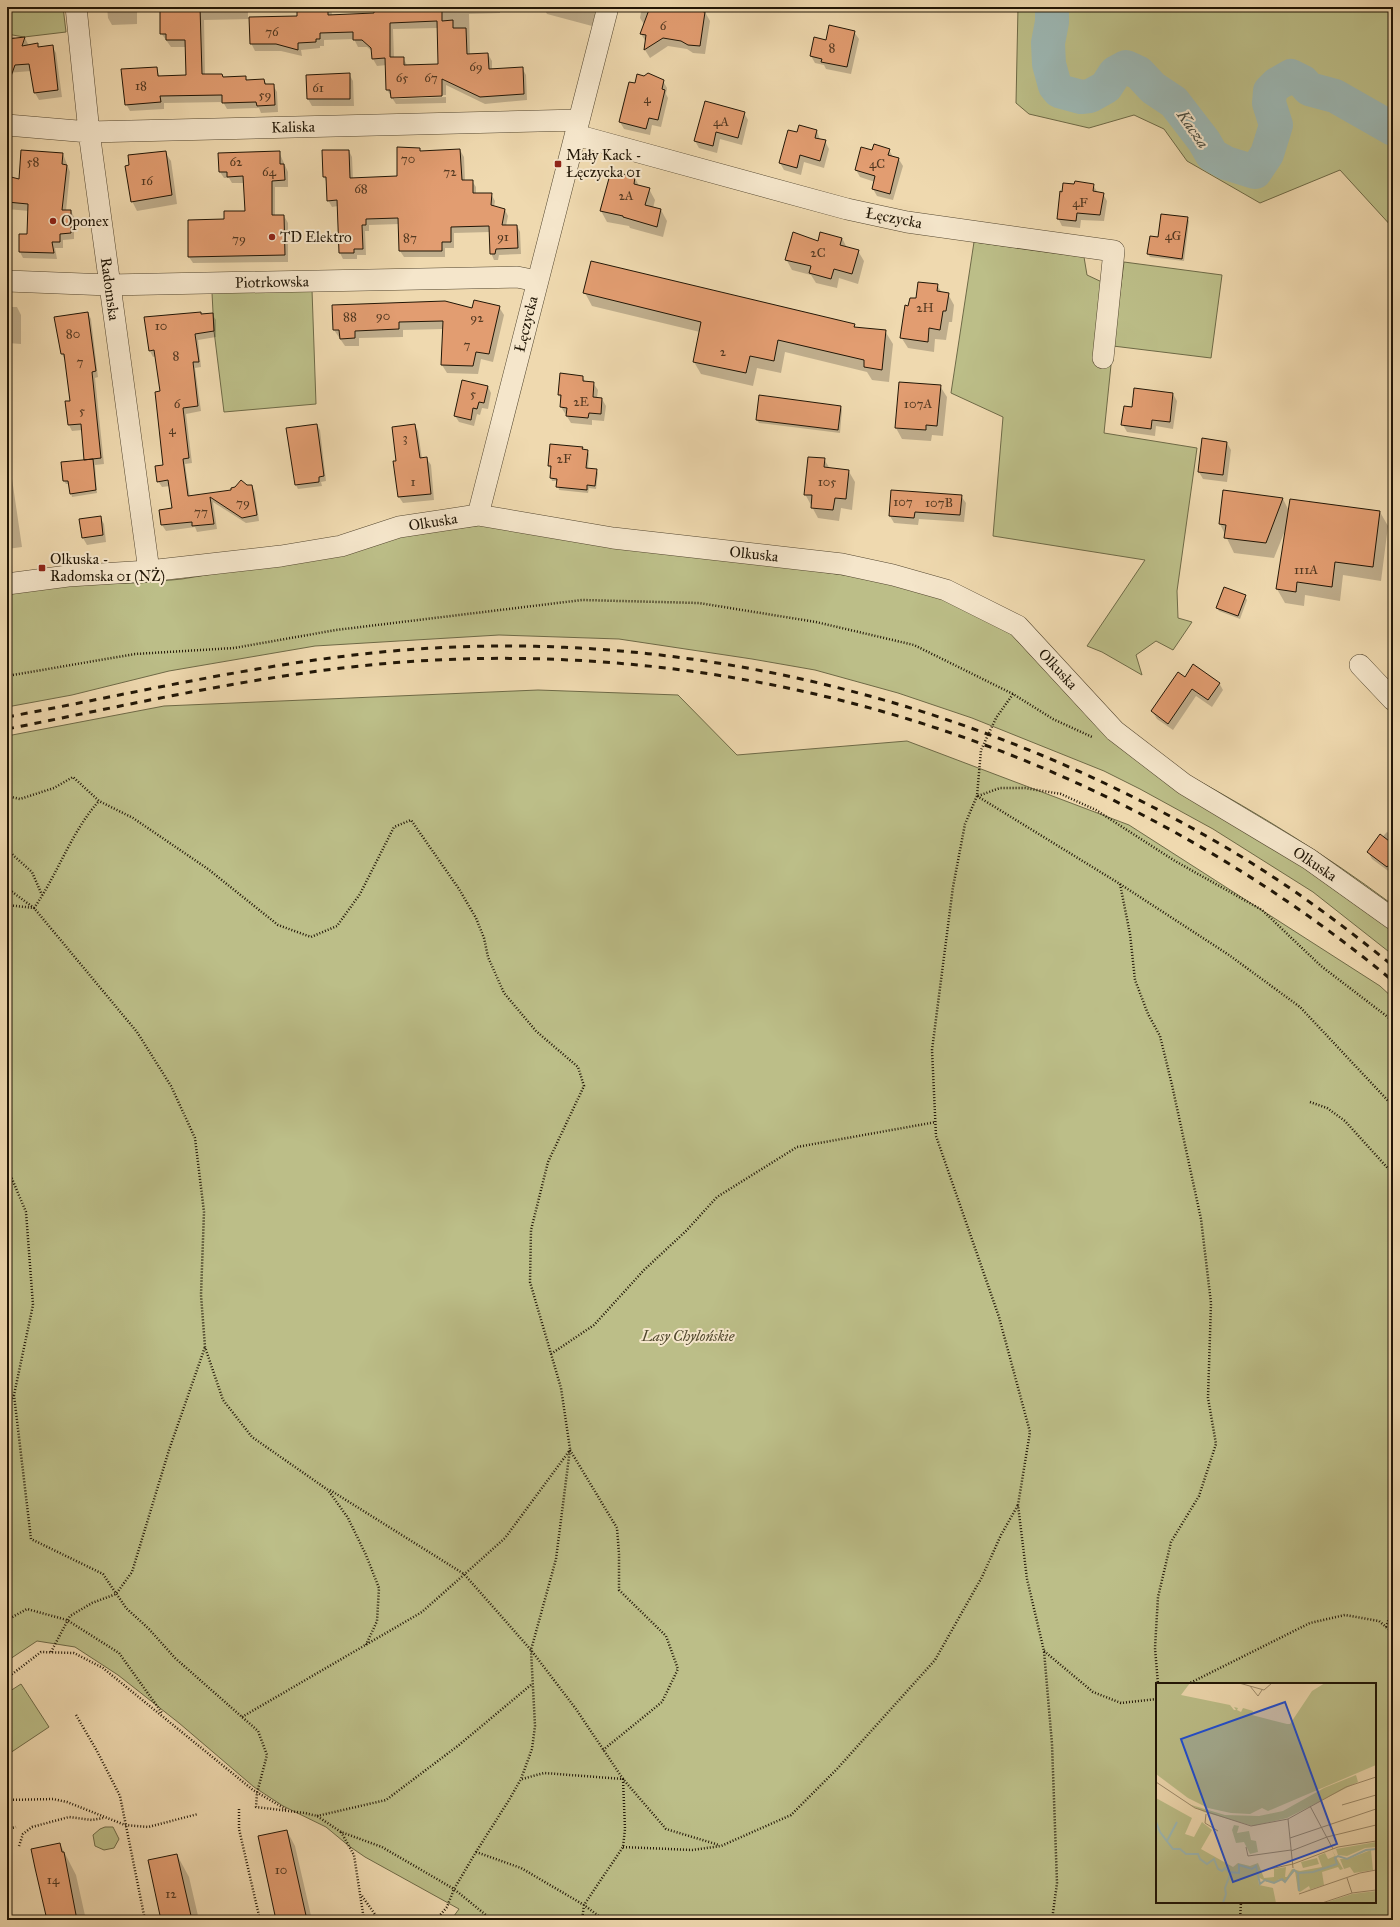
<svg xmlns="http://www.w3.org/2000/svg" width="1400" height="1927" viewBox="0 0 1400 1927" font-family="'IM FELL Great Primer',serif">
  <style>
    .green { fill: #bcbe88; stroke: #6e6a47; fill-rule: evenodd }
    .shadow { fill: #0003; fill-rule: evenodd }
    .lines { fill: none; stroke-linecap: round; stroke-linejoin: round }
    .stream { stroke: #6b776e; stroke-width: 5.5 }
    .river { stroke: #9db8b4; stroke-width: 34 }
    .building { fill: #e29d71; stroke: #211606; fill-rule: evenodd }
    .minor-casing { stroke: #544730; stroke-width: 22 }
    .path { stroke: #211606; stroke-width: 2.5; stroke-dasharray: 1 2; stroke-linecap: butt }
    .minor { stroke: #f5e6cb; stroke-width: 21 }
    .rail { stroke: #211606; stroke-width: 3; stroke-dasharray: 7 7; stroke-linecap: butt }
    .poi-dot { fill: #8f2418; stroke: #f5e6cb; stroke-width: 1.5 }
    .labels { text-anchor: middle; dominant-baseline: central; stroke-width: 4; stroke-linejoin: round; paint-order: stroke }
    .number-label { font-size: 13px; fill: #513821 }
    .street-label { font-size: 15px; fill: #211606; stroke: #f5e6cb }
    .poi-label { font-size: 15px; fill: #211606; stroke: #f5e6cb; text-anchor: start }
    .park-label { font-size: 15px; font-style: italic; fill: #50482d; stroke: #f5e6cb }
    .water-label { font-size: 16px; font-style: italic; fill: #4c4f43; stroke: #f5e6cb }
    .inset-river { fill: none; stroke: #9db8b4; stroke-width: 2 }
    .inset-road { fill: none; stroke: #9d8b6b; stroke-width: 1 }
    .view { fill: #1d4ed8; fill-opacity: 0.15; stroke: #1d4ed8; stroke-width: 2 }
    .inset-edge { fill: none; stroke: #211606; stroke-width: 2 }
  </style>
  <rect width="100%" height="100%" fill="#efd9af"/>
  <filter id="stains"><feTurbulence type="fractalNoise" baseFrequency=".005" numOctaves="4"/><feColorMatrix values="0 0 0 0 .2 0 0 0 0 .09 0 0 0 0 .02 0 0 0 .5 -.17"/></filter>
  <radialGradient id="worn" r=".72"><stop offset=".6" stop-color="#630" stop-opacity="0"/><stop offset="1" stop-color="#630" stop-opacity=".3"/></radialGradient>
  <path class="green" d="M7,7H63L66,32L24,37L7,34Z
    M1018,7H1393V228L1340,170L1260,203L1187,161L1164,129L1134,115L1089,128L1029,114L1016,103Z
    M974,242L1084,257L1087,275L1104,283L1094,363L1111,365L1104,433L1197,448L1177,591L1178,618L1192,622L1173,650L1156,641L1136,655L1142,675L1102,652L1087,646L1145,560L993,536L1003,417L951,393Z
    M1124,262L1222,275L1211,358L1113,346Z
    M312,290L316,404L224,412L214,331L212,293Z
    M489,524L920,586L1011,634L1098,728L1393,924V955L1313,892L1213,829L1140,789L1104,771L972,718L898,693L815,670L752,659L619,639L499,635L315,646L169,671L72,695L7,707V593L94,583H140L182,579L296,560L396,537Z
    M538,690L678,695L737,755L907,741L1129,825L1380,986L1393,998V1920H451L459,1909L365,1857L349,1846L326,1827L283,1806L254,1787L179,1723L118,1675L75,1647L37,1641L7,1661V736L164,706ZM1157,1684H1375V1902H1157Z
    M1190,776C1259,814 1326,855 1389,902L1393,906V912Z
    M21,1684L49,1727L7,1755V1693Z
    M105,1827H113L119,1839L114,1848L104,1850L95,1846L93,1835L100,1829Z"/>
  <path class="shadow" d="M107,7H137V24L112,25L108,18Z
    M170,7H248V18L298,16V7H331L332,15L375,14V7H500V13L469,14L470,54H488L492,61V70L522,68L526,75L527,100L485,104L446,85V95L394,97V99L446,97V103L396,104L387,90V65L377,66L373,59L372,51L367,47H358L354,39L324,40V46H320V48L301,50L302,56L281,51H255L251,43L250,19L204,20L205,75H222L224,78L245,77L247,81L264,80L267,85H273L277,92L278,112L261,113L259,108L227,109L223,102L164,103V109L130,111L126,104L156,68L160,77L187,76L186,47H171L161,33ZM438,28L439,65H407L403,58H394L393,29Z
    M543,7H597L592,26L547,14Z
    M642,7H671L705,12L710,21L705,54L693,53L687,49L668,46L650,58L645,50L646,42L641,34L645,26L640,18Z
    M854,32L859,39L851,74L826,69L824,65L815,63L811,56L826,41Z
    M14,37L16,39L25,38L29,46L37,44L39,48L52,46L56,53L62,97L39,100L35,93L31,71L7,73V38Z
    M349,74L353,81L354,106H312L308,99Z
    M663,81L667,88L666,94L668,98L661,127L652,125L650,135L624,129L620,122L636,84Z
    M744,113L748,120L742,145L720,139L717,153L699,148L695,141Z
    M817,131L820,140L825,141L829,149L824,168L804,162L801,175L784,170L780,163L798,134Z
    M419,149L421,152L460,150L464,157L465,181H472L476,187V194H491L495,201L494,207L505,210L508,216L506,226H517L520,232L521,254L499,255L498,260H494L491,253L490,232L454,233V248H445V257H404L400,251V224L369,225V231H365L366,255H357V259H343L340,253L338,206L332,207L328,200L327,183L324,177L349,151L352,157L353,179L398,177Z
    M889,150L893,157L898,158L903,166L893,200L877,196L873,189L875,182L860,177L856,170L873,151Z
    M165,152L171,161L177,204L137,211L132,201Z
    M279,152L288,172V187H275V216H284L288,223V262L193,263L189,257L225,220L246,212L244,183H232L229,178H224L220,172Z
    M63,154L70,172L66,211H71L74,217V239L63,240V248H55L57,259L23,258L20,252V235H28L29,211L7,209V177L20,180Z
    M635,178L639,186L649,189L655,200L653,208L661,210L667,221L663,237L630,228L629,226L607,222L601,211Z
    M1093,185L1098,193L1103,194L1107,201L1104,221L1081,220L1080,228L1062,226L1058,218Z
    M1187,218L1189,221L1184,261L1150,257L1148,254Z
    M842,238L847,248L858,251L864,261L858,284L839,278L837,288L816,283L811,275L792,270L786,259L819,242Z
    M937,285L942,293L948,294L954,305L952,322H949L946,340L935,339L934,352L908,348L901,337L909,307Z
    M585,293L854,325L856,328L885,331L893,344L889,382L872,380L867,372L785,352L781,373L757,368L753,386L701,374L694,362L700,332L592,306Z
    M333,306L473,309L499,307L504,315L493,362L481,359L478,374L447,373L442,365L443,329L403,330V337L359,338V346H345L334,330Z
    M7,307H17L21,315V344L8,343L7,363Z
    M88,313L91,319L98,377L95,378L104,464L95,465L97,493L72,497L69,484H66L64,481L62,463L85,461L82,430L72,431L69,425L66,402L71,401L65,360L62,354L55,318Z
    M200,313L202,315L212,314L216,320V337L198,340L201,367L195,368L201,411L186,414L192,463L185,464L190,497L232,491L252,486L255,492L259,521L246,523L213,502L217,529L197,532L195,527L166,531L162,525L174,509L170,486L162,487L158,481L164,466L156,393L161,392L156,356L153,357L150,351Z
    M582,377L586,382L593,383L598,390L597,398L602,399L606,406L604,421L592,420V425L571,423L561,407V399L559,395Z
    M940,386L947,397L943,436L932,435L931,441L902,439L896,428Z
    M488,387L491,393L488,409L482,408L480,415L477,414L474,426L459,422L455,416Z
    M1173,394L1177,401L1173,429L1156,426L1155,436L1127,432L1123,425L1132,409Z
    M841,407L842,410L840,433L759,423L757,420Z
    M317,425L320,430L326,481L321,482L322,486L298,489L296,485Z
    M415,425L418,431L422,459H427L431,465L434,500L403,503L399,497L397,462Z
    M1227,443L1231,450L1227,482L1203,479L1199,472Z
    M582,448L583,450L587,451L589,454L588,469L596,470L598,473L596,489L589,488L588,493L559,490L557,481H552L551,478V470L549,466Z
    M824,459L830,469L848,470L855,482L852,510L841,508L839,521L818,518L805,494Z
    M7,462L10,465L22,547L7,549Z
    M1224,491L1283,499L1289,511L1380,512L1388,526L1381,581L1343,575L1340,601L1305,595L1304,606L1285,603L1277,589L1286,528L1274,558L1234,553L1220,524Z
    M961,496L966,503L964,522L919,519L918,525L894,523L890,516Z
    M100,517L104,524L106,542L87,545L83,538Z
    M1245,596L1247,600L1240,619L1219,611L1217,608Z
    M1186,678L1219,683L1223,690L1212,707L1196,696L1173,730L1157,719L1152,711Z
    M1387,832L1393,836V871L1391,873L1372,859L1368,852Z
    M287,1831L295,1846L312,1920H278Z
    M60,1844L76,1875L86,1920H48Z
    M177,1855L189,1877L199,1920H162Z"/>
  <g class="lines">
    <path class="stream" d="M1381,122L1393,111"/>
    <path class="river" d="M1052,7V22L1048,43L1049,64L1055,86L1059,91L1081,97L1090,96L1106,87L1115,73L1126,67L1139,73L1153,88L1174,102L1204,141L1212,155L1226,163L1255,172L1267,154L1276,125L1269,103L1270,91L1277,84L1291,76L1303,82L1309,89L1335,96L1393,129"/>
  </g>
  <path class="building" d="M169,7H200L202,74H222L223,77L246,76V80L264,79L265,84H274L275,105L257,106L256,102L222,103V95L160,96L161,102L125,105L121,69L157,67L158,76L186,75L185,40H166V34H160V10L169,9Z
    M297,7H328V15L374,13V7H442V21L453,20V28H466L467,54L488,53L489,69L523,67L524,94L480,97L442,79V96L391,98L390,90H386L385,58L372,59L371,48L362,40H353V32L320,33V39H316V42L298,43V50L276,44H250L249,17L297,16ZM437,21L438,64L404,65V57H390V23Z
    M650,7H679L705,12L700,46L688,45L681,41L663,38L644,50L646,35L640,34Z
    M829,25L855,31L847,67L821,62L822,59L810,56L814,37L826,40Z
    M25,37L22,46L38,43V47L53,45L58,90L34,93L29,64L15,65L9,82H7V39Z
    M350,73V99H307L306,75Z
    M648,73L664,80L662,89L665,90L658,120L649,118L646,129L619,122L629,82L635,83L637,74L644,76Z
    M705,101L745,112L738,138L716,132L713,146L694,141Z
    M799,125L817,130L815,138L826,140L820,161L800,155L797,168L779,163L788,130L797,132Z
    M874,144L890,149L888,155L899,158L890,194L872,189L875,176L855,170L861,147L872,150Z
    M397,147L420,148V151L460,149L462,180H473V193H492L491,205L505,209L502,225H517L518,248L496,249L495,254H490L489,226L451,227V242H442V251H399L398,218L366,219V225H362L363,249H354V253H339L337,200L327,201L326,177H323L322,150H349L350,178L397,176Z
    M21,150L63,153L62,164L67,165L62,210H71V233L60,234V242H52L54,253L19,252V234H27L28,204L7,202V176L19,179Z
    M166,151L172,195L131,202L125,166L129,165L128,155Z
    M280,151V164H284L285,180L272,181V215H284L285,255L188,257V220L224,219V211H245L243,176L227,177V172H219L218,153Z
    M611,171L635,177L634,184L650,188L645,205L661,209L657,227L623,217V216L600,211Z
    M1075,181L1094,184L1093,191L1104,193L1100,215L1077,213L1076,221L1057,219L1060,191L1062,192L1063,183L1074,184Z
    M1161,214L1188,217L1182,259L1147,254L1150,236L1158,237Z
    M793,232L818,241L820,232L842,238L840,245L859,250L852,274L834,269L831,279L809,273L811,266L785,260Z
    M591,261L855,324L854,327L886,330L882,370L864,367V360L778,340L774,361L750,356L746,373L693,362L701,322L583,293Z
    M918,282L938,284L937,291L949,293L946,311H943L940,330L929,328L928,342L900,338L905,305L908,306L910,298H916Z
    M474,300L500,306L489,354L476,352L473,366L441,365L443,321L399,322V329L355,331V338L340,339L339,330H333L332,305L445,301L472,308Z
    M88,312L96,371L92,372L101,458L84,460L81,424L68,425L65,401H70L64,354H61L54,317Z
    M201,312V314L213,313L214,331L195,334L199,362H193L198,406L183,408L189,458L183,459L188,496L231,490V488L235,487L241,480L247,485H252L257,515L242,518L210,497L214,524L192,526V522L161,525L159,510L172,508L168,480L157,482L155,466L163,465L155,392L160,391L154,350L149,351L144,317Z
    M560,373L583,376V381L594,382L593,397L602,398L601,414L589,413L588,418L566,416L567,408L560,407L561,395H558Z
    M462,380L488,386L484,403L479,402L477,409L473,408L471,420L454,416Z
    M899,382L941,385L937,426L926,425V430L895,428Z
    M1134,388L1173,393L1170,422L1152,420L1151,429L1121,425L1124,406L1132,407Z
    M759,395L841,406L838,430L756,420Z
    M317,424L324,476L319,477V482L295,485L286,428Z
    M415,424L420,458L427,457L431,494L398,497L393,461H396L392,427Z
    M1202,438L1227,442L1223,475L1198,472Z
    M550,444L583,447L582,449L588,450L586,468L597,469L595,486L587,485V490L556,487L557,479L550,478L551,466H548Z
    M808,457L825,458L824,467L849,470L846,499L835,498L833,510L811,508L812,495H804Z
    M93,459L96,490L70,494L68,481H63L61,462Z
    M891,490L962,495L960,515L915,512L914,518L889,516Z
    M1223,490L1283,498L1266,543L1224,538L1226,525L1219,524Z
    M1290,499L1380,511L1373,567L1335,562L1332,587L1297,582L1296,592L1276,589Z
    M101,516L103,535L82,538L79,519Z
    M1224,587L1246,595L1238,616L1216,608Z
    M1193,664L1220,683L1208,700L1192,689L1168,724L1151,711L1178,672L1185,677Z
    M1380,834L1393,844V860L1387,867L1367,852Z
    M287,1830L307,1920H276L258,1836Z
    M60,1843L62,1852H64L77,1920H47L35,1868L31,1849Z
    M177,1854L192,1920H161L148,1860Z"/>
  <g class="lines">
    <g class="minor-casing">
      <path id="minor" d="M76,7L89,132L149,571
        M7,125L89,132L579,120
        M576,135L847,209L907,222L1114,251L1103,358
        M7,281L109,285L517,277L537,281
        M478,515L608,7
        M7,584L68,576L149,571L281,556L341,546L399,527L478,515L613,538L842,564L893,575L946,590L1018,626L1115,731L1184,784L1309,859L1393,919
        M1360,665L1393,700"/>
    </g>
    <path class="path" d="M7,676L135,654L234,648L336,630L582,600L699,603L816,622L914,645L1013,694L1053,719L1092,737
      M1013,694L996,718L981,750L977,796L965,824L953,887L932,1050L936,1136L999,1317L1030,1432L1018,1505L1027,1579L1044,1651L1052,1744L1057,1883L1052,1920
      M7,796L20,799L54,788L73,777L99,801L133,818L208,869L278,925L311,937L337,926L360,894L394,827L411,820L459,889L476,918L484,938L488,957L504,993L536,1031L578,1067L584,1086L548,1162L531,1230L530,1282L561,1388L570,1449L556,1559L531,1650L535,1726L532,1749L521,1779L509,1800L476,1852L454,1889L447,1907L436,1920
      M977,796L1120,884L1229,955L1300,1007L1393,1106
      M978,796L1000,788H1025L1061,794L1096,810L1175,861L1262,910L1321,966L1393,1021
      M7,847L13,855L32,872L42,895
      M1120,884L1130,934L1135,980L1148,1014L1160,1036L1172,1085L1201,1219L1211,1303L1208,1398L1216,1444L1199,1496L1171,1542L1158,1597L1155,1648L1158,1684
      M7,888L34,908L137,1032L171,1086L195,1138L204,1212L201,1295L205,1347L223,1400L252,1437L328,1490L348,1518L366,1555L379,1588L377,1621L366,1645
      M7,905L34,908C58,874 71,832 99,801
      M1310,1102L1327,1108L1345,1121L1393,1174
      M7,1167L26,1212L33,1305L14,1395L7,1407
      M551,1354L594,1325L644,1270L686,1231L717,1197L797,1147L936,1122
      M14,1395L31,1539L103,1574L126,1608L149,1629L175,1658L258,1731L267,1755L257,1793L256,1807L305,1813L317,1816L341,1832L382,1847L454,1889L492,1920
      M570,1450L617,1528L619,1554V1590L666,1636L678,1669L662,1702L603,1750
      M330,1490L464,1574L531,1650L576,1709L623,1779L666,1829L719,1845
      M7,1620L27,1609L67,1620L119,1653L162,1713
      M1386,1627L1393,1607
      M1044,1651L1093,1692L1121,1703L1157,1699
      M51,1652L70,1616L92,1603L116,1594L132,1572L169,1450L205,1347
      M7,1678L41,1652L74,1653L103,1668L253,1790L287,1810
      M1188,1684L1310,1623L1345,1615L1379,1621L1393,1633
      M76,1715L97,1751L120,1796L145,1920
      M242,1717L422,1612L505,1538L570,1450
      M522,1779L544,1773L623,1779L625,1829L623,1847L584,1905L582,1920
      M7,1800L53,1799L67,1802L125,1825L148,1827L198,1814
      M239,1809V1829L260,1920
      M317,1816L386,1800L459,1745L532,1684
      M7,1829L16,1827
      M341,1832L354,1855L364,1920
      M19,1846L23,1834L32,1827L69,1817L92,1820L103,1818
      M623,1847L692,1850L721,1846L791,1815L837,1769L935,1660L982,1577L1001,1535L1018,1505
      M476,1852L521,1868L584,1905L604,1920
      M362,1896L379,1920
      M1240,1920L1241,1902"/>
    <use href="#minor" class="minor"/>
    <path class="rail" d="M7,717C135,693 262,663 392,651C671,626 956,695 1199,832C1268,870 1332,916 1393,966
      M7,729C149,701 291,667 436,660C785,643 1125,759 1393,981"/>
  </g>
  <g class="poi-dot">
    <rect x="554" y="160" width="8" height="8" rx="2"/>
    <circle cx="53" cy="221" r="4"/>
    <circle cx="272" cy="237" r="4"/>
    <rect x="38" y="564" width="8" height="8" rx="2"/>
  </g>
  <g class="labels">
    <g class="number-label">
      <text x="663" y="26">6</text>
      <text x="272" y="32">76</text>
      <text x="832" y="48">8</text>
      <text x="476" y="67">69</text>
      <text x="402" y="78">65</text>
      <text x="431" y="78">67</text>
      <text x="141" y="86">18</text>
      <text x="318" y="88">61</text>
      <text x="265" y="95">59</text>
      <text x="647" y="99">4</text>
      <text x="721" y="122">4A</text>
      <text x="408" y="159">70</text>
      <text x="33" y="162">58</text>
      <text x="236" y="162">62</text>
      <text x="877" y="164">4C</text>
      <text x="269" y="172">64</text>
      <text x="450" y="172">72</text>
      <text x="147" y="181">16</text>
      <text x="361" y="189">68</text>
      <text x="626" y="196">2A</text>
      <text x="1080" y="203">4F</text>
      <text x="1173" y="236">4G</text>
      <text x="503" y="237">91</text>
      <text x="410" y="238">87</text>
      <text x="239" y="239">79</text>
      <text x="818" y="253">2C</text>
      <text x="925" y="308">2H</text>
      <text x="383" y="316">90</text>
      <text x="350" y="317">88</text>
      <text x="477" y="318">92</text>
      <text x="161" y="326">10</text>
      <text x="73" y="334">80</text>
      <text x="467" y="345">7</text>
      <text x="723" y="352">2</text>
      <text x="176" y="356">8</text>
      <text x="80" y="362">7</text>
      <text x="473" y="394">5</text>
      <text x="581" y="402">2E</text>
      <text x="177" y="404">6</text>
      <text x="918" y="404">107A</text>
      <text x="82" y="411">5</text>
      <text x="172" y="430">4</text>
      <text x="405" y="438">3</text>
      <text x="564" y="459">2F</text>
      <text x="413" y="482">1</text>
      <text x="827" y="482">105</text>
      <text x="903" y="502">107</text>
      <text x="243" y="503">79</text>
      <text x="939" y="503">107B</text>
      <text x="201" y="512">77</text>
      <text x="1306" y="570">111A</text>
      <text x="281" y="1870">10</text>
      <text x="53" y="1880">14</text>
      <text x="171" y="1894">12</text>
    </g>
    <g class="street-label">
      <text transform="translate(293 127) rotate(-1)">Kaliska</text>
      <text transform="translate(894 218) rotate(11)">Łęczycka</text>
      <text transform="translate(272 282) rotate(-1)">Piotrkowska</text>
      <text transform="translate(110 289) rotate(82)">Radomska</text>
      <text transform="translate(526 324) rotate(-76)">Łęczycka</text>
      <text transform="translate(433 522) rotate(-9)">Olkuska</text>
      <text transform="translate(754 554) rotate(6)">Olkuska</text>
      <text transform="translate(1058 669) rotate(47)">Olkuska</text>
      <text transform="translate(1315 864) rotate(34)">Olkuska</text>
    </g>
    <g class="poi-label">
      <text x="566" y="155">Mały Kack -<tspan x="566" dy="17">Łęczycka 01</tspan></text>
      <text x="61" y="221">Oponex</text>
      <text x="280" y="237">TD Elektro</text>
      <text x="50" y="559">Olkuska -<tspan x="50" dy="17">Radomska 01 (NŻ)</tspan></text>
    </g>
    <g class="park-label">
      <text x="688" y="1336">Lasy Chylońskie</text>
    </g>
    <g class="water-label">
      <text transform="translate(1193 129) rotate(55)">Kacza</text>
    </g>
  </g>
  <g transform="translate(1156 1683)">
    <rect width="220" height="220" fill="#efd9af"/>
    <path d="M0,0H34L25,12L74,22L78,27H80L78,24L82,25L81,27L85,29L87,25L97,28L96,32L131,41H134L156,8L169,0H220V82L112,128L106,125L94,131L75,130L52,125L32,115L0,91ZM200,92L202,99L131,135L97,143L48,129L32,121L69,132L103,133L127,128L168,105ZM0,115L36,135L29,151L38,154L46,139L56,147L45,166L77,184L82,180L94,183L102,180L108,195L118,194V186L130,184L129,194H131L136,186L144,188L166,184L162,173L169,170L172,176L179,173L176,167L187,186L184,187L182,184L166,189L168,202L146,209L154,206L153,203L144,209L142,208L139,188L128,199L123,196L121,199H111L102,194L103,202L117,205L120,220H0ZM78,142L83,143L81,150L93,148L95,157L100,158L102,169L94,171L88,159L80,160L76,147ZM220,159V164L209,165L191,173L182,172L180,166ZM215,167L217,187L198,190L194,184L188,186L184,176H192ZM161,175L163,181L147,185L145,179ZM220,208V220H168L196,211Z" fill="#bcbe88"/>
    <path class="inset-river" d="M0,139L4,149L17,166H24L30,171H42L44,176L51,181L58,176L62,186L66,188L69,185L73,189L83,190V182L96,186L100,183L104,201L109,197L118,200L126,196L129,199L138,187L142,190L157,189L181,181L179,175L182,173L191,176L210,167L220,166M11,158L21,139M142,190L143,208M67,220L70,211L69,205L75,189"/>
    <path class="inset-road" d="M83,0L108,7L116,0M94,3L102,13L106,7M0,99L39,125L95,143L132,136L190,104L220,94M186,122L220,112M154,123L177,166M50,131L49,140L62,148M132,136L137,185M134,155L220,126M90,164L92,173L135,167M135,168L171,154L220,142M114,186L137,181L182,164L220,158M191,195L196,210M143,211L204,190L220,187M166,220L196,210L220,207"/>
    <path class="view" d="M129,19L181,161L77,199L25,56Z"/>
    <rect width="220" height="220" class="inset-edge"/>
  </g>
  <rect width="1400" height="1927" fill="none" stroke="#efd9af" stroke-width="24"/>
  <rect x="8" y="8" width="1384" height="1911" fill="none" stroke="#211606" stroke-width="2"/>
  <rect x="12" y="12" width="1376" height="1903" fill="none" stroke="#211606"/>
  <rect width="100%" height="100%" filter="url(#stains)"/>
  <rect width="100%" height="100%" fill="url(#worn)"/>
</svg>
